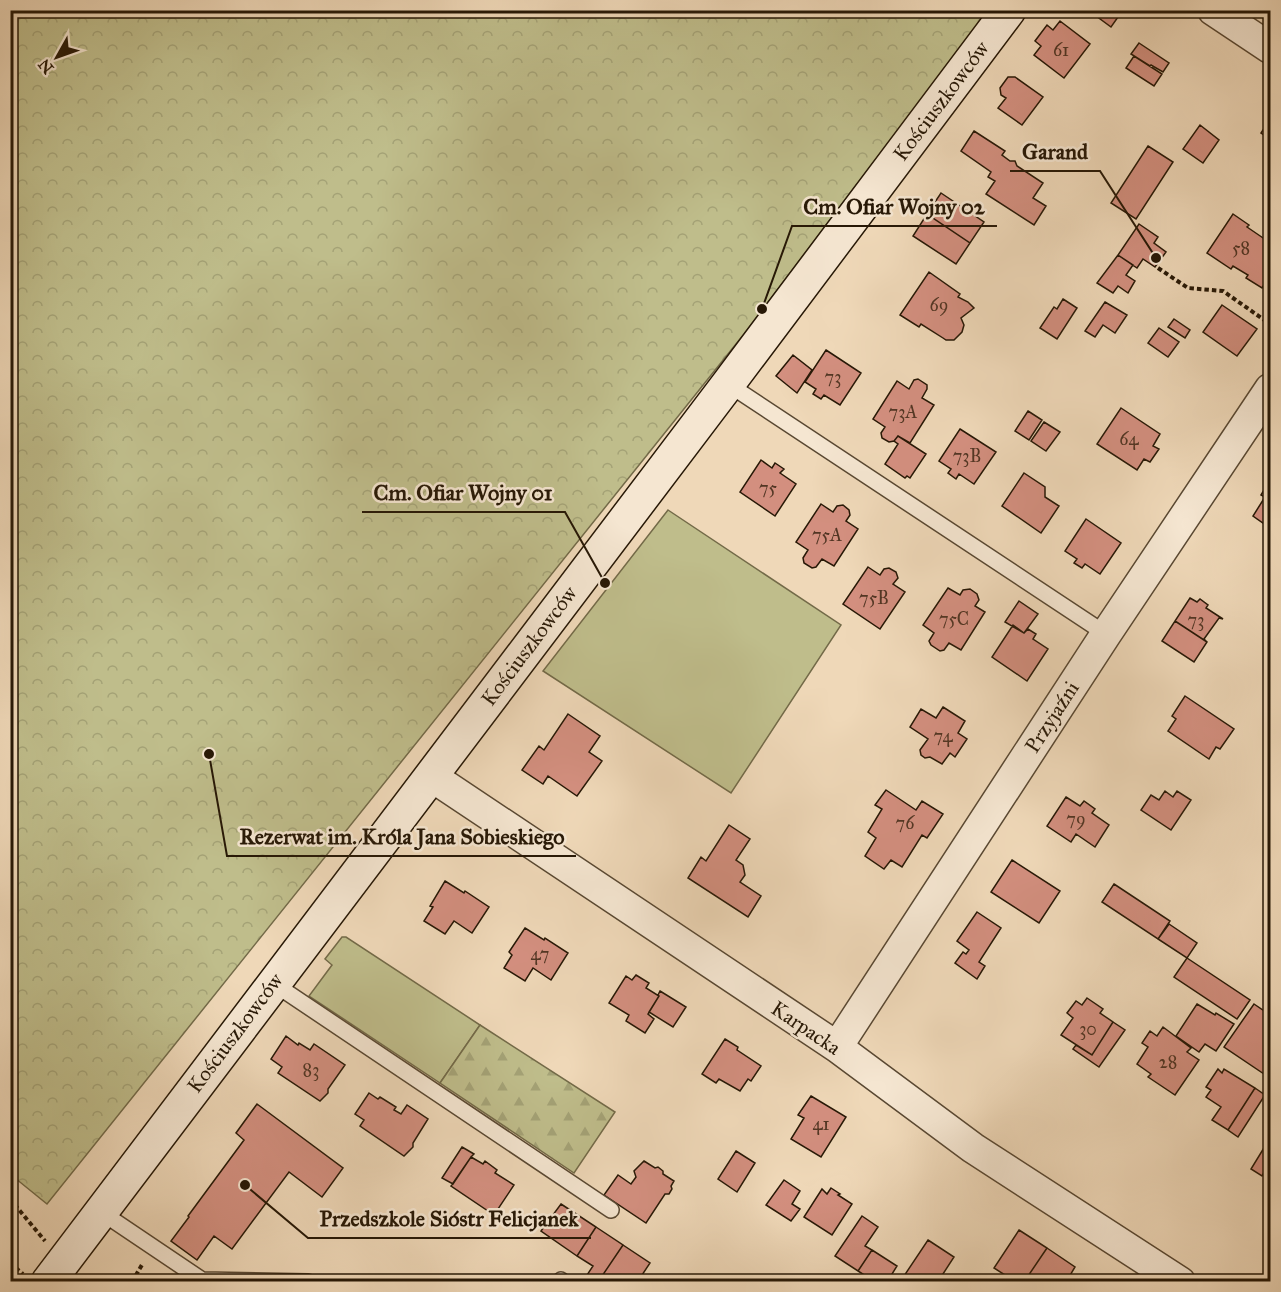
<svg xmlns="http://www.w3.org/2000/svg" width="1281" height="1292" viewBox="0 0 1281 1292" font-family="'IM FELL Great Primer',serif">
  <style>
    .grass { fill: #bfbd8b; stroke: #736a48; stroke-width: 1.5 }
    .forest { fill: url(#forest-firs); stroke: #736a48; stroke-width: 1.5 }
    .park { fill: url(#park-crowns); stroke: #736a48; stroke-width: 1.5 }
    .building { fill: #d38f7f; stroke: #271806; stroke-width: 1.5 }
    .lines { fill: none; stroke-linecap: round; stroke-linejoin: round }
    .lane-casing { stroke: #594832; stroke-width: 18 }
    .street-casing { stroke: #594832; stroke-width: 33 }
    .secondary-casing { stroke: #271806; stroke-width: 36 }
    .path { stroke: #271806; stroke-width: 4; stroke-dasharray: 4.5 3; stroke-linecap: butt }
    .lane { stroke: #f5e6d1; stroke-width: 15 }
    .street { stroke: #f5e6d1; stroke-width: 30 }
    .secondary { stroke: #f5e6d1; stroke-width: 33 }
    .labels { text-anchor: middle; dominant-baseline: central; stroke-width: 5; stroke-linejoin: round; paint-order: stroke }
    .number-label { font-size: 18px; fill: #523624 }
    .street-label { font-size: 21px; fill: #271806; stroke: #f5e6d1 }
    .leader { fill: none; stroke: #271806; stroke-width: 2 }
    .callout-dot { fill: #271806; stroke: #f5e6d1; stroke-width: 2 }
    .callout-label { font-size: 22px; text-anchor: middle; font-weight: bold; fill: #271806; stroke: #f5e6d1; stroke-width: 5; stroke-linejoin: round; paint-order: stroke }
  </style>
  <defs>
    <pattern id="forest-firs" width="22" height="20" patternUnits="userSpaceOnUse" patternTransform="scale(1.5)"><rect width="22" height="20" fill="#bfbd8b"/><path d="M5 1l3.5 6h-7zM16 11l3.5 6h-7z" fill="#a4a276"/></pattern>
    <pattern id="park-crowns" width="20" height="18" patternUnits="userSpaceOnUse" patternTransform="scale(1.5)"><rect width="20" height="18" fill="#bfbd8b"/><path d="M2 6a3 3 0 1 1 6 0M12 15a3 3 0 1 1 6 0" fill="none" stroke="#a4a276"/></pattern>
  </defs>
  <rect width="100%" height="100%" fill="#efd8b8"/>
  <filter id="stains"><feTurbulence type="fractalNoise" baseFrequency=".00333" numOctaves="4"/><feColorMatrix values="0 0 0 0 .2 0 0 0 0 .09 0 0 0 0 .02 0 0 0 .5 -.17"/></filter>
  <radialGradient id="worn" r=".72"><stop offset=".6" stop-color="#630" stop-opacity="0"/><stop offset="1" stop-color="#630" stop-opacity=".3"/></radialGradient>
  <path class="grass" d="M668,510L841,625L731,793L543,671Z
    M342,937H346L480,1025L440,1083L309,996L332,965L325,959Z"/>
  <path class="forest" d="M480,1025L615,1112L574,1173L440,1083Z"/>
  <path class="park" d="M10,11H988L744,334L47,1204L10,1174Z"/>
  <path class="building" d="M1088,10H1123L1111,27Z
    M1060,21L1090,44L1064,78L1034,55L1041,46L1035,41L1047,25L1053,30Z
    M1139,43L1169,63L1163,72L1151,65L1150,66L1131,54Z
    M1134,56L1162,74L1154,86L1126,68Z
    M1008,77H1015L1043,97L1022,125L998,108L1006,98L1001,95L1000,88Z
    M1270,119V139L1261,133Z
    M1200,125L1219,140L1203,163L1183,149Z
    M974,131L1005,151L1002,155L1010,161H1015L1017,166L1043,183L1033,198L1046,206L1034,225L986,194L995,181L988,177L991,172L961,151Z
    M1148,146L1173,162L1136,219L1111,203Z
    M941,193L984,222L970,243L927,214Z
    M927,214L970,243L956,264L913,236Z
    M1233,214L1249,225L1247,227L1269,242L1270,240V275L1262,288L1246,278L1248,275L1233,266L1231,269L1207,253Z
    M1139,224L1158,237L1154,243L1166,252L1155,267L1143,259L1137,268L1118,255Z
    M1118,255L1133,265L1126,275L1135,281L1128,293L1118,286L1113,293L1097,283Z
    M929,272L960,294L958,297L968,302L974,308L961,318L964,325L962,332L954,340H946L943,338L921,324L919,327L900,315Z
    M1063,299L1077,308L1057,339L1040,328L1054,307L1057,309Z
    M1105,302L1127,315L1115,333L1103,325L1095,337L1085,331Z
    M1222,305L1257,329L1237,356L1203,332Z
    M1174,319L1190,330L1185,338L1168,327Z
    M1159,328L1179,342L1168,357L1148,343Z
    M826,350L861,373L840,405L824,395L821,399L813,394L816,389L805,382Z
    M793,355L812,370L797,393L776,376Z
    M918,379L927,385V389L922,398L934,405L910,443L898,436L894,441L889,442L882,438L881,433L885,427L873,419L897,381L909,389L914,380Z
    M1121,408L1160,434L1153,446L1159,449L1150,462L1144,459L1137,470L1097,444Z
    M1028,411L1042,420L1029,440L1015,431Z
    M1044,422L1060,432L1046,451L1031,441Z
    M960,429L996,452L974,484L959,474L956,479L948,473L951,469L939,461Z
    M898,436L926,454L910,478L907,476L905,478L885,464L898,444L894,441Z
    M761,460L772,468L775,463L784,469L780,473L796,484L775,516L740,492Z
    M1024,473L1045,487V497L1059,506L1041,533L1002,506Z
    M1267,485L1270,487V528L1253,516L1265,497L1261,495Z
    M821,504L833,512L837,506L843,505L849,510L850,515L846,521L858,529L834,566L822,559L816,567L812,568L804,563L803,558L808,550L796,542Z
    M1086,519L1121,543L1100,574L1085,564L1082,568L1074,563L1077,559L1065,551Z
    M868,567L880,575L884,569L889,568L896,572L898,578L893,584L905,592L880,629L843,604Z
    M948,588L960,595L963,590L970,589L977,594L979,600L975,606L985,612L961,650L949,643L944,650L940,651L931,645L929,641L934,633L923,625Z
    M1190,598L1197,602L1200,599L1208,605L1206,608L1223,619L1219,618L1204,639L1207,642L1175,621Z
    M1019,601L1038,614L1024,633L1005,622Z
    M1175,621L1207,642L1194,662L1162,641Z
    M1013,625L1024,633L1028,629L1036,634L1033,639L1048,649L1027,681L992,657Z
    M1185,696L1234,729L1220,749L1216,747L1209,759L1168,731L1176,719L1172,716Z
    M943,707L965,721L958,733L967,739L955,757L950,753L942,764L930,757L925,758L921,755L920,750L928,739L910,727L921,709L936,718Z
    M568,714L600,736L589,752L602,761L577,796L548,776L543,784L522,770L539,746L544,750Z
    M886,790L916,810L922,801L943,814L927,838L922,835L902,867L891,860L884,869L865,856L876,838L868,832L882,809L875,805Z
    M1165,791L1173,797L1177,791L1191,800L1171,830L1141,810L1151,795L1159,800Z
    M1066,797L1080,806L1084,801L1095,809L1092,813L1109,825L1095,847L1076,834L1071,842L1047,826Z
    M729,825L750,839L736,860L743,865L745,875L740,882L761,896L748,917L688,878L701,857L706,861Z
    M1012,860L1060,891L1039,923L991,892Z
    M445,881L464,893L465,891L489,907L472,933L454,921L445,934L424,921L433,907L430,906Z
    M1114,884L1170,921L1158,939L1102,902Z
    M977,912L1001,928L979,962L985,966L977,979L955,963L963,952L966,954L969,950L957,941Z
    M1169,924L1197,943L1187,958L1158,939Z
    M525,928L544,940L545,938L568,953L551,980L533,968L525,981L504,968L512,955L509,952Z
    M1187,958L1250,1000L1237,1019L1174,977Z
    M636,975L649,983L646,988L659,996L648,1014L654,1019L645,1033L626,1021L629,1015L609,1003L626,976L632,980Z
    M660,991L686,1007L673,1027L649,1012L659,996L658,995Z
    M1087,998L1103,1009L1100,1013L1113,1022L1092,1055L1061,1035L1073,1018L1067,1013L1076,1001L1082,1005Z
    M1197,1004L1215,1015L1216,1013L1234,1024L1216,1051L1205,1044L1199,1052L1176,1036Z
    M1254,1004L1270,1015V1071L1267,1076L1224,1047Z
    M1113,1022L1125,1030L1099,1067L1073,1049L1076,1045L1092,1055Z
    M1163,1027L1191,1048L1187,1052L1199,1060L1175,1095L1148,1077L1151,1074L1137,1064L1148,1047L1142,1043L1150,1031L1157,1036Z
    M286,1036L298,1045L299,1043L310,1050L314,1044L345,1065L328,1089V1093L320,1101L278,1073L282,1067L271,1059Z
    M725,1039L738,1047L737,1050L761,1066L751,1081L748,1079L740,1091L719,1079L716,1083L702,1074Z
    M1218,1069L1222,1073L1224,1069L1255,1088L1228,1130L1212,1120L1221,1107L1206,1097L1211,1090L1206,1087Z
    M1255,1088L1265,1095L1238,1137L1228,1130Z
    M369,1093L378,1099L380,1097L396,1107L394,1110L401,1114L407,1105L428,1119L413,1143V1147L404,1156L360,1126L364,1120L355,1114Z
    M811,1096L846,1117L821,1157L791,1139L804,1118L798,1115Z
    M257,1104L343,1168L322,1197L289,1172L232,1249L214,1236L197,1260L171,1241L189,1217L188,1216L244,1140L236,1133Z
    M1270,1138V1176L1264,1172L1262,1176L1251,1169Z
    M462,1147L474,1154L471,1157L453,1184L442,1178Z
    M736,1151L755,1163L737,1192L718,1179Z
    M471,1157L483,1164L485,1161L497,1170L495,1173L514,1185L494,1215L451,1186Z
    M644,1161L655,1168L658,1167L663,1171V1174L674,1181L671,1186L672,1189L669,1194H665L646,1223L604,1195L618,1175L631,1184L636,1177L634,1171Z
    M784,1180L800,1191L792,1204L800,1209L791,1221L766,1205Z
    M831,1188L840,1194L838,1195L852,1204L832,1235L804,1217L822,1189L827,1194Z
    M561,1204L596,1227L577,1256L541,1231Z
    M862,1216L878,1227L865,1246L872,1250L858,1271L835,1256Z
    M596,1227L623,1245L598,1282L587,1275L593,1266L577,1256Z
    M1019,1230L1047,1248L1024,1282H1016L994,1268Z
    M928,1240L954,1257L941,1277L943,1279L941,1282H907L902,1279Z
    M623,1245L650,1263L642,1275L644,1276L640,1282H598Z
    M1047,1248L1075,1267L1066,1282H1024Z
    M872,1250L897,1266L887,1282H875L858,1271Z"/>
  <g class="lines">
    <g class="lane-casing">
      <path id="lane" d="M728,384L1106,634
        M273,983L611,1210
        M101,1212L202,1280L308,1282
        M561,1280L562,1282"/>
    </g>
    <g class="street-casing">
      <path id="street" d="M1213,10L1270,48
        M431,776L837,1047L973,1148L1180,1282
        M837,1047L1106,634L1270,389"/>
    </g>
    <g class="secondary-casing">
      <path id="secondary" d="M48,1282L728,384L1009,10"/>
    </g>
    <path class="path" d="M1158,268L1188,288L1223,291L1270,324
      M10,1199L45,1241
      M10,1263L23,1274
      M132,1282L143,1263"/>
    <use href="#lane" class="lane"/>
    <use href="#street" class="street"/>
    <use href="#secondary" class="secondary"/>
  </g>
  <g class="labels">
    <g class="number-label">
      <text x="1061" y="50">61</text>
      <text x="1241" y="248">58</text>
      <text x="939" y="305">69</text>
      <text x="833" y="377">73</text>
      <text x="903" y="412">73A</text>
      <text x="1129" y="439">64</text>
      <text x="967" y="456">73B</text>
      <text x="768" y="488">75</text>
      <text x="827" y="535">75A</text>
      <text x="874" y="598">75B</text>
      <text x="954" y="619">75C</text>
      <text x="1196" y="620">73</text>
      <text x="943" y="736">74</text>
      <text x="1076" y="819">79</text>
      <text x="905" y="823">76</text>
      <text x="540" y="954">47</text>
      <text x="1088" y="1029">30</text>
      <text x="1168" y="1062">28</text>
      <text x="311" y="1070">83</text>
      <text x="821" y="1124">41</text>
    </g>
    <g class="street-label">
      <text transform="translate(941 101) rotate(-53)">Kościuszkowców</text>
      <text transform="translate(529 646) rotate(-53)">Kościuszkowców</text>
      <text transform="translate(1052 717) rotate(-57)">Przyjaźni</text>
      <text transform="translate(806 1028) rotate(34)">Karpacka</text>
      <text transform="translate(235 1033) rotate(-53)">Kościuszkowców</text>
    </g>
  </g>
  <path class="leader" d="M1156 258L1100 171H1010M762 309L792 226H997M605 583L565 512H362M209 754L227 856H576M245 1185L308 1238H591"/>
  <g class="callout-dot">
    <circle cx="1156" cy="258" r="6"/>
    <circle cx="762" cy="309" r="6"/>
    <circle cx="605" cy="583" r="6"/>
    <circle cx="209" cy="754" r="6"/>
    <circle cx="245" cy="1185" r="6"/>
  </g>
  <g class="callout-label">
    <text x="1055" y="159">Garand</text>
    <text x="894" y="214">Cm. Ofiar Wojny 02</text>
    <text x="463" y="500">Cm. Ofiar Wojny 01</text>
    <text x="402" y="844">Rezerwat im. Króla Jana Sobieskiego</text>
    <text x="449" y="1226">Przedszkole Sióstr Felicjanek</text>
  </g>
  <rect width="1281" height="1292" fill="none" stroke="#efd8b8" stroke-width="36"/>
  <rect x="12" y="12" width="1257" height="1268" fill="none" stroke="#271806" stroke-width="3"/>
  <rect x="18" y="18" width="1245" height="1256" fill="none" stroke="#271806" stroke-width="1.5"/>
  <g transform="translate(57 57) rotate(230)" stroke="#f5e6d1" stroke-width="4.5" paint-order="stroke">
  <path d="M0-4.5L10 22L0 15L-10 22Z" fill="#271806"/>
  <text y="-9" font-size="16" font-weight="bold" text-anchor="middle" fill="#271806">N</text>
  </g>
  <rect width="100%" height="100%" filter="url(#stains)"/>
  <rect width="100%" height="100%" fill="url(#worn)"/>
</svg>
